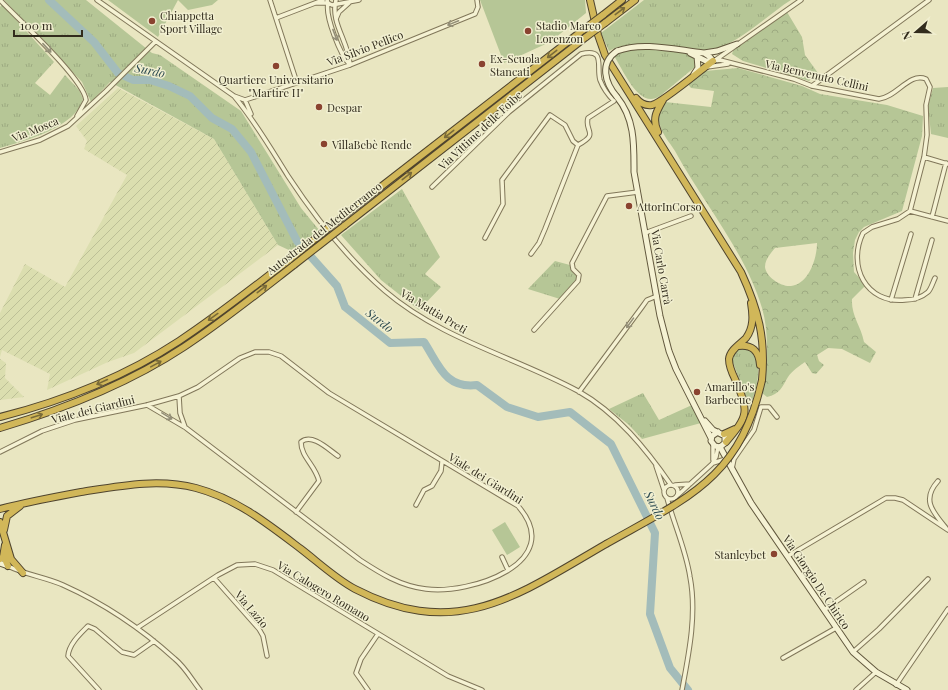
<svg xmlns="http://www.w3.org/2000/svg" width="948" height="690" viewBox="0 0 948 690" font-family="'Playfair Display',serif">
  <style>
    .farmland { fill: url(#farmland-furrows) }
    .grass { fill: url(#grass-tufts) }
    .forest { fill: url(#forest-crowns); fill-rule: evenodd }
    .garden { fill: #b6c696 }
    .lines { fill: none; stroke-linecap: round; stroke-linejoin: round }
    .river { stroke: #a3bcba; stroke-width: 8 }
    .street-casing { stroke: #81775a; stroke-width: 5.5 }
    .secondary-casing { stroke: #62583e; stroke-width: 7 }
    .highway-casing { stroke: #4f442e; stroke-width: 8 }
    .street { stroke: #f5f2d3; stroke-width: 3.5 }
    .secondary { stroke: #f5f2d3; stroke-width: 5 }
    .highway { stroke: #d1b759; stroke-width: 6 }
    .secondary-bridge-casing { stroke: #62583e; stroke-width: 7; stroke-linecap: butt }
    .highway-bridge-casing { stroke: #4f442e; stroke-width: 8; stroke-linecap: butt }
    .secondary-bridge { stroke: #f5f2d3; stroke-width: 5 }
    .highway-bridge { stroke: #d1b759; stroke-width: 6 }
    .oneway { stroke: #7a6b38 }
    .oneway2 { stroke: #948f78 }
    .poi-dot { fill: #8a4330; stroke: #f1efd0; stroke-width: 1.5 }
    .labels { text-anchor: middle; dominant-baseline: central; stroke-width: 3; stroke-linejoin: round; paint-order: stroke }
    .poi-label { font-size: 11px; fill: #322c1d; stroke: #f1efd0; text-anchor: start }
    .street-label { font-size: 11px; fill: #322c1d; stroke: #f1efd0 }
    .water-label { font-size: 12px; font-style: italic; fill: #2e4b50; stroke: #f1efd0 }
  </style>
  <defs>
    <pattern id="farmland-furrows" width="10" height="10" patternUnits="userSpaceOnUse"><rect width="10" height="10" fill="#dbdeaf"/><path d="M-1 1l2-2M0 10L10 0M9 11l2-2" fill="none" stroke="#bcbf96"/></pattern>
    <pattern id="grass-tufts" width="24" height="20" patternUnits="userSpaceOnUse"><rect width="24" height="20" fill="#b6c696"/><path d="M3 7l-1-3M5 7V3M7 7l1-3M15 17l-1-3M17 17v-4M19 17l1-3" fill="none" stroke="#9daa81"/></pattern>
    <pattern id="forest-crowns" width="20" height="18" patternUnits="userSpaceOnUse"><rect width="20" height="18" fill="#b6c696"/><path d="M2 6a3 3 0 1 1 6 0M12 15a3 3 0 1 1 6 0" fill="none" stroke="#9daa81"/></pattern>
  </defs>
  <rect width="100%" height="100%" fill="#e9e6c1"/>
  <path class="farmland" d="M118,88L214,139L278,245L134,353L108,362L47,390L50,374L2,350L0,357V313L25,264L65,287L127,175L84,149L87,141L76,126Z
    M0,359L6,363L5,378L24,397L0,400Z"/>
  <path class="grass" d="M4,0H86L152,53L160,55L241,111L301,208L319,230L291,251L278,245L214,139L110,82L91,102L82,82Z
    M644,0H791C764,17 739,45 707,51C683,49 629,38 609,51L601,33Z
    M2,4L54,62L35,83L50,95L65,75L79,90L83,99C76,127 25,141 0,148V7Z
    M638,48L687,53L694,57L695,67L660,96C639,110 624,71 614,56L623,50Z
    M948,87V138L931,134L928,106L933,88Z
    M402,189L440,257L425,274L441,287L419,310L381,280L341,235Z
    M555,261L570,265L578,275V279L560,299L528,289Z
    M740,348H744L756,352C761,373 757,387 750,407L732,360C732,354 735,350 740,348Z
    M643,393L659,420L692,405L701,423L642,439L629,425L609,409Z"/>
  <path class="forest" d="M787,12L802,37L805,55L818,73L809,81L743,61L732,54L734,48Z
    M738,68L802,86L820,94L887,105L923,116L922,136L902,211L864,227L859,232L855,240L853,253L854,272L866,285L852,299C851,316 861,326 864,342L876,352L870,363L842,349L828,348L817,355L819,361L824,365L816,374L812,373L805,362C799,366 792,371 788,377C782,387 780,394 767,397L762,393C767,365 770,336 762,308C745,251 703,203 675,151C670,143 662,134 660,125C657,116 661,109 665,102L711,107L714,91L691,88L687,83L705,71ZM817,243C817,258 809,284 791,286C781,287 766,277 765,267C765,259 771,253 775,248Z"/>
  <path class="garden" d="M108,0H218L212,5L188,10L178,0L158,37Z
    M480,0H585L586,13L550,42L504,63Z
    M505,522L520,547L507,555L492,530Z"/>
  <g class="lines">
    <path class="river" d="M49,0L94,42L118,73L133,80H150L169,86L190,96L212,118L232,129L251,152L297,241L337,286L345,307L390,343L424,342C439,365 445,389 477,385L507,407L538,417L570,412L611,444L655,533L650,614L670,668L688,690"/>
    <g class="street-casing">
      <path id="street" d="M0,0C18,19 83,78 86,100L77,116
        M97,0L234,96L245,100
        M270,0L297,83
        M327,0L328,3L332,5L359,0
        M336,0C330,23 349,42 350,65
        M315,3H328C325,16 340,55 350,65
        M276,18L323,0
        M336,19L339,12L349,3
        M713,61L720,60L794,79L812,86L879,99C897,97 909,72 926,79L930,87L926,105L927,135L924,157L910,211L898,219L872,227L863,233C847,266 866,304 905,300C913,300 921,298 928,292C931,289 933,282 935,278
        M714,61L801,0
        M707,67L728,64
        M812,86L929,0
        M234,96C255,121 271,149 288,176C315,217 348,259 385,291C441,339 515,357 578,391C617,413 646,449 671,485
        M245,100L350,65L475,14L478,7L477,0
        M245,100L251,114
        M0,152L40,140L68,126L106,91L155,42
        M924,157L948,164
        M432,187L509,112L581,54C606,48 596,66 600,80C603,88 608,95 614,101
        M910,211L948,221
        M932,217L946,163
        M645,233L691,216
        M485,238L503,204L502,180L550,115L565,125L573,141L578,145
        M531,254L539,243L545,229L578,145C600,133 584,132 588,118L614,101
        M915,299L932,240
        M891,300L911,234
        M534,330L578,281L579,275L573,269L572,263L607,196L638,192
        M579,392L642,307L647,300L657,296
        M179,396L180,413L185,427
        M0,452L42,431L75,420L147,405L179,396L198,387L240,358L255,352H269L281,356L329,393L518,506C568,563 469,595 426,589C400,586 380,573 360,560L186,428L147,405
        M713,460V445
        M713,463L726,459
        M656,466L664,490
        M732,469L734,459L754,430L761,407H769L777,417
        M938,481C921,500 933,512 946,528
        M664 492a7 7 0 1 1 14 0a7 7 0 1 1-14 0Z
        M675,485L690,484
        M678,495L712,464L716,457L718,447
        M667,498C674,524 686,550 690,577C697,614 689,653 682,690
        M416,505L424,490L432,486L441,471L442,462
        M296,512L319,481C315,465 301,457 301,442C312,433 328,449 338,456
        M788,556L886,498H895L903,500L948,530
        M502,557L508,570
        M8,566C26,575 45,577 63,585C103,603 143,630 175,659C185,667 192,680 200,690
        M214,578L259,629L263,636L267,656
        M824,610L864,582
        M137,628L218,575L237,565L255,564L273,570L448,676L482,690
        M853,652L879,629L928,579
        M783,658L836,628
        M896,685L948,609
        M99,690L68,656C69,644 80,634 88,626L95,629L122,652L134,655L154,641
        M368,690L356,673L361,659L378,634
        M856,690L876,672"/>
    </g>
    <g class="secondary-casing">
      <path id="secondary" d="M617,51C643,41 676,50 704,53L710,57L713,61
        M690,53L706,61H713
        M704,53L717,51L737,44
        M694,74L698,68L697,56
        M617,97C635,119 634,145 634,172L660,316L669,351L676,369L711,438
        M705,421L713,430L725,436V443L720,447L715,446L711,441L712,436L718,432
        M720,447L751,503L853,652L876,672L907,690
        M0,563L8,566"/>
    </g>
    <g class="highway-casing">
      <path id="highway" d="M590,0L598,35L605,55L741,272C758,309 766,338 762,380
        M603,15L622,0
        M605,23L635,0
        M636,98C640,103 645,106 652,105C662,103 702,69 713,61
        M658,132C652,119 656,112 663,100
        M338,220L583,30
        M344,226L586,37
        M738,346C752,344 759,351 760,365
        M0,417C63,401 124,377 179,341C217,316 253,287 289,260
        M0,428C64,409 128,384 184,347C222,322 258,293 294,265
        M724,434L735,429
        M726,442C749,415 749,412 735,379C732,373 729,367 729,359C730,350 740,344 746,338C754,327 753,315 751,303
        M0,509C27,502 54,497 81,492C119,486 158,478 196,488C237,499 268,524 301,549C318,562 336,579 355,589C457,642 518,595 606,544
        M0,522L11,559L23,573
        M4,530L7,516L20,506
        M5,552V559L8,566
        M0,559L3,557L5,545"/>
    </g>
    <use href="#street" class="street"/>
    <use href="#secondary" class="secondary"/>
    <use href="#highway" class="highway"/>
    <g class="secondary-bridge-casing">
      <path id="secondary-bridge" d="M617,51C599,63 605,83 617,97"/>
    </g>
    <g class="highway-bridge-casing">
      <path id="highway-bridge" d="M583,30L603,15
        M586,37L605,23
        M289,260L338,220
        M294,265L344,226
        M606,544C687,498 740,479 762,380"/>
    </g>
    <use href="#secondary-bridge" class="secondary-bridge"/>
    <use href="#highway-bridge" class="highway-bridge"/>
  </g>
  <defs><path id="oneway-shaft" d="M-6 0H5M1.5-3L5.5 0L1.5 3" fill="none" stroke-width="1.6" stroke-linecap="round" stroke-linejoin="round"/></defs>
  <g class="oneway">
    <use href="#oneway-shaft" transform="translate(620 11) rotate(-37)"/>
    <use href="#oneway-shaft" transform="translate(552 54) rotate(142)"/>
    <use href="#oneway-shaft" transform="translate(449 134) rotate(142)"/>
    <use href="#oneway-shaft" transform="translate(407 176) rotate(-38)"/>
    <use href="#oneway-shaft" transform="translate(262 289) rotate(-38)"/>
    <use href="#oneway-shaft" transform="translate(213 317) rotate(144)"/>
    <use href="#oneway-shaft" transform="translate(156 364) rotate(-29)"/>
    <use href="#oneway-shaft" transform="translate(102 382) rotate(155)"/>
    <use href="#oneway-shaft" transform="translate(37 416) rotate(-18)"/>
  </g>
  <g class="oneway2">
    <use href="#oneway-shaft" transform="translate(453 23) rotate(158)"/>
    <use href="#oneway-shaft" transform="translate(335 35) rotate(69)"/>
    <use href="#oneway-shaft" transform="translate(47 48) rotate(47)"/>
    <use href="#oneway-shaft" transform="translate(630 323) rotate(126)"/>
    <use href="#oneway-shaft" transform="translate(167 416) rotate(31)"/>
  </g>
  <g class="poi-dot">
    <circle cx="152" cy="21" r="4"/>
    <circle cx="528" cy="31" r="4"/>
    <circle cx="482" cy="64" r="4"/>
    <circle cx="276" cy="66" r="4"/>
    <circle cx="319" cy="107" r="4"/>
    <circle cx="324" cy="144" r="4"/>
    <circle cx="629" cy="206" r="4"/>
    <circle cx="697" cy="392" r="4"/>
    <circle cx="774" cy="554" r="4"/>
  </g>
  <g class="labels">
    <g class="poi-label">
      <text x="160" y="15">Chiappetta<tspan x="160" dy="13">Sport Village</tspan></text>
      <text x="536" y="25">Stadio Marco<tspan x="536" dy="13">Lorenzon</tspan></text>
      <text x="490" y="58">Ex-Scuola<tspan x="490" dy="13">Stancati</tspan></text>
      <text x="276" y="79" text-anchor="middle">Quartiere Universitario<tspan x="276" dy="13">"Martire H"</tspan></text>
      <text x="327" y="107">Despar</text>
      <text x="332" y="144">VillaBebè Rende</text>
      <text x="637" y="206">AttorInCorso</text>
      <text x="705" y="386">Amarillo's<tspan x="705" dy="13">Barbecue</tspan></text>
      <text x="766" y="554" text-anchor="end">Stanleybet</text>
    </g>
    <g class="street-label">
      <text transform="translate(365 48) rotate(-21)">Via Silvio Pellico</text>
      <text transform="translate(817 75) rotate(13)">Via Benvenuto Cellini</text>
      <text transform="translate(35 129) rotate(-22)">Via Mosca</text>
      <text transform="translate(480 130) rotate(-43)">Via Vittime delle Foibe</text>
      <text transform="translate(324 228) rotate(-38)">Autostrada del Mediterraneo</text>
      <text transform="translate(662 267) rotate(80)">Via Carlo Carrà</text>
      <text transform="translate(434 311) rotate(31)">Via Mattia Preti</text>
      <text transform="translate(93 409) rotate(-14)">Viale dei Giardini</text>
      <text transform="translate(486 478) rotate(32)">Viale dei Giardini</text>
      <text transform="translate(817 582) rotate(56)">Via Giorgio De Chirico</text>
      <text transform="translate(324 591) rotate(31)">Via Calogero Romano</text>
      <text transform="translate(252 609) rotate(50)">Via Lazio</text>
    </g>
    <g class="water-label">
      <text transform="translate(150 70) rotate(12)">Surdo</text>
      <text transform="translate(380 320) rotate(38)">Surdo</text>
      <text transform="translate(655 505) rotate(64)">Surdo</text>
    </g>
  </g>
  <g transform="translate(916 32) rotate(250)" stroke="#f1efd0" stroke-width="3" paint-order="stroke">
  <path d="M0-3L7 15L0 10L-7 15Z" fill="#322c1d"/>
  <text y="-6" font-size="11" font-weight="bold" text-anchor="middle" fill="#322c1d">N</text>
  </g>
  <path d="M14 30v6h68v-6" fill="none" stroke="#322c1d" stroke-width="2"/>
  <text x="20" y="30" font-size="12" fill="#322c1d" stroke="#f1efd0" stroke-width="3" paint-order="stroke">100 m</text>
</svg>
